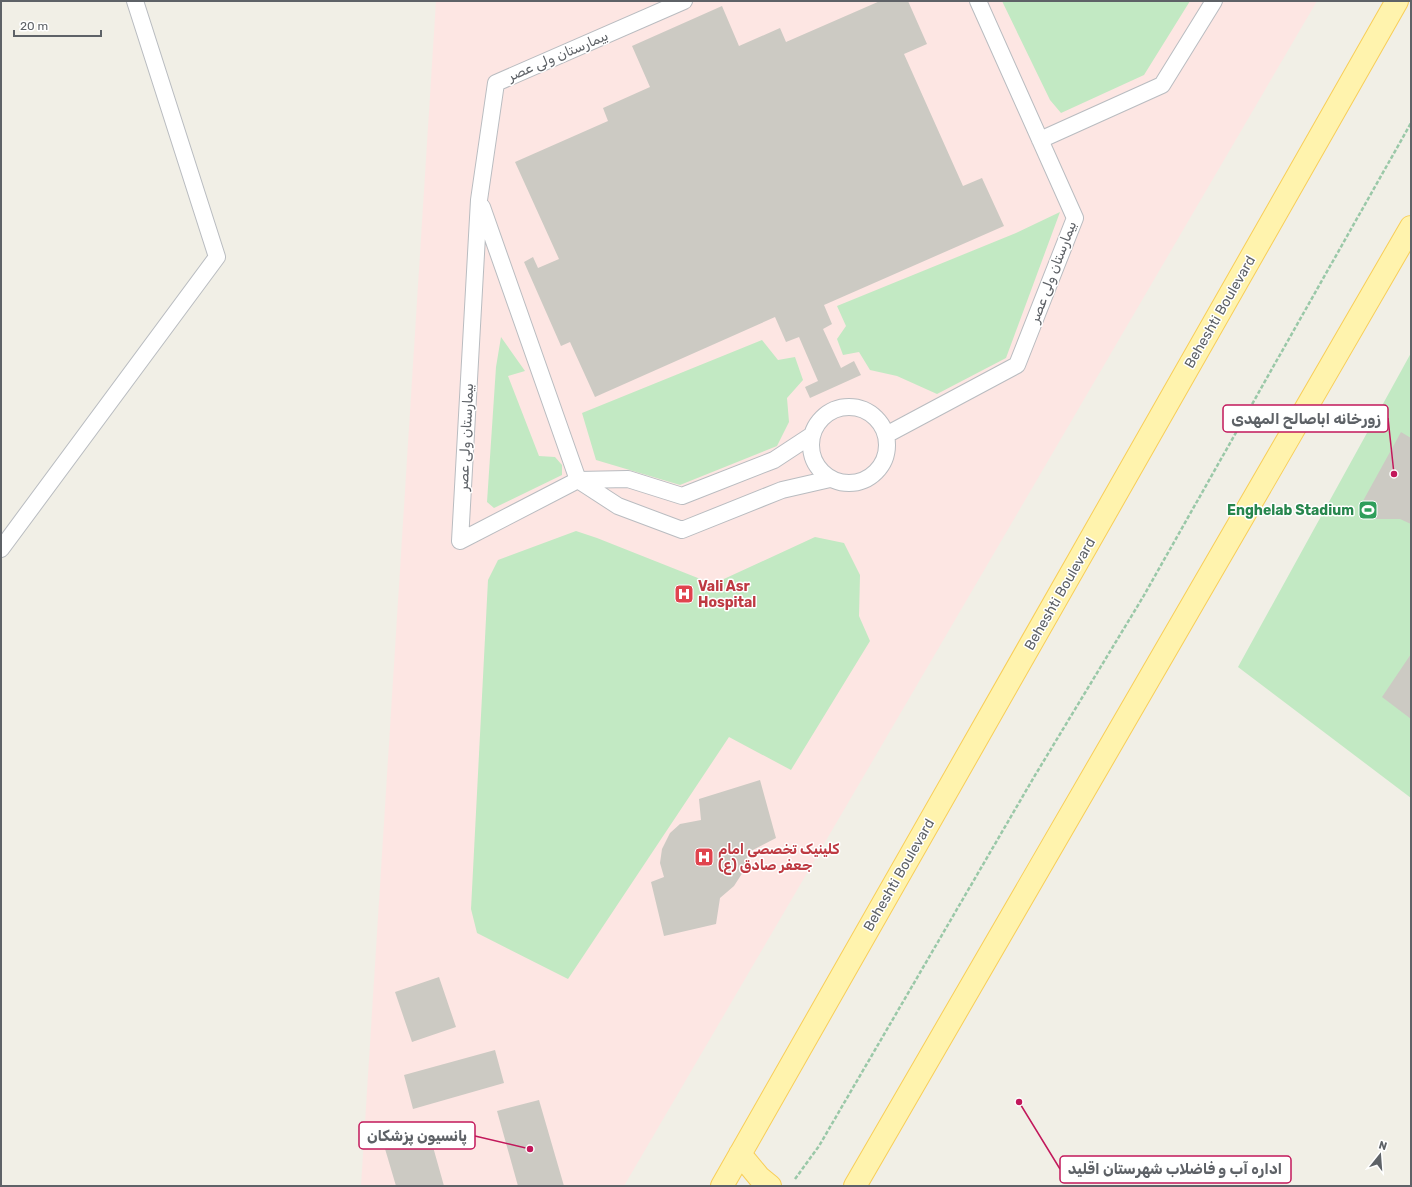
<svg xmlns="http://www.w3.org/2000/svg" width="1412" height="1187" viewBox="0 0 1412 1187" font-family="Rubik,'Noto Naskh Arabic',sans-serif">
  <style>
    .medical { fill: #fde6e3 }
    .green { fill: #c2e9c3 }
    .building { fill: #cccac3 }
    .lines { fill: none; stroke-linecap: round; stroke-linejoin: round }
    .lane-casing { stroke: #b9bcc0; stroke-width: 18 }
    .primary-casing { stroke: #f8ce58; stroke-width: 24 }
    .path { stroke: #9ac8a8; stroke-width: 2.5; stroke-dasharray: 4 2; stroke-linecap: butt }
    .lane { stroke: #fff; stroke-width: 16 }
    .primary { stroke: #fff3ad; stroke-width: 22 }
    .labels { text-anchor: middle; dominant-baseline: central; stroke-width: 3; stroke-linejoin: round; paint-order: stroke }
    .street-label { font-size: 14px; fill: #5e6267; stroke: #fff }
    .leisure-label { font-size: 14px; font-weight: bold; fill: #27864d; stroke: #fff; text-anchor: end }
    .health-label { font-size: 14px; font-weight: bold; fill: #be3a42; stroke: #fff; text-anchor: start }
    .leader { fill: none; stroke: #c2185b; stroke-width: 1.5 }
    .callout-dot { fill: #c2185b; stroke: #fff; stroke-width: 1.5 }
    .callout { fill: #fff; stroke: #c2185b; stroke-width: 1.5 }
    .callout-label { font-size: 15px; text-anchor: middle; font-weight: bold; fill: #5e6267 }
  </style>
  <rect width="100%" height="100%" fill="#f1efe6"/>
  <path class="medical" d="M436,1H1317L624,1186H361Z"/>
  <path class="green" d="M1002,1H1190L1144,75L1061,113L1050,100Z
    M1060,212L1006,358L937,394L897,376L870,370L859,352L843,355L837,339L846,326L837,306L1016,233Z
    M501,337L525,371L508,376L539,456L555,457L562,465V475L494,508L487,502L496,367Z
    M762,340L778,360L795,357L803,380L787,398L789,422L777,446L680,485L596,460L582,413Z
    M1411,353V798L1238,667Z
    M576,531L597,538L713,584L815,537L844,543L860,575L859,616L870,641L791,770L729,737L568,979L477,933L471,909L488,580L498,560Z"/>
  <path class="building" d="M880,1H908L927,44L904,54L963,186L982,178L1004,226L824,305L832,324L823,329L841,368L854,361L861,375L810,398L805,387L818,381L799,337L786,342L775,317L595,397L570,342L561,346L524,262L533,257L538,268L559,259L515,162L608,121L603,108L650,87L632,46L722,6L739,46L780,28L786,42Z
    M1401,432L1411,438V524L1400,519H1374L1358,510Z
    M1411,654V719L1382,697Z
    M760,780L776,838L749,852L743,872L734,886L720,898L716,924L664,936L651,882L664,877L660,863L662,849L670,833L680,824L701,820L699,799Z
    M439,977L456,1027L412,1042L395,992Z
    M495,1050L504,1083L413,1109L404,1075Z
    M539,1100L564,1186H518L497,1111Z
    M428,1129L444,1186H396L383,1142Z"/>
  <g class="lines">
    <g class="lane-casing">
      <path id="lane" d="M1040,140L1162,85L1214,1
        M482,207L578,480L618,506L682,530L782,490L830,479
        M811 445a38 38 0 1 1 76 0a38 38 0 1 1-76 0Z
        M886,435L1017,365L1075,218L978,1
        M460,541L479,200L496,83L684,1
        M460,541L578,480L628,479L682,496L774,460L812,435
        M1,549L217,257L135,1"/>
    </g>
    <g class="primary-casing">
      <path id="primary" d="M740,1154L759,1177L770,1186
        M722,1186L1397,1
        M855,1186L1411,227"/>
    </g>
    <path class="path" d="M795,1179L819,1146L1034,777L1143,597L1411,123"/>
    <use href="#lane" class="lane"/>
    <use href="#primary" class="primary"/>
  </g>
  <defs>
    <g id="stadium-square" transform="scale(1)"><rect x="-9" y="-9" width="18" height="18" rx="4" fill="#2e9e5b" stroke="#fff"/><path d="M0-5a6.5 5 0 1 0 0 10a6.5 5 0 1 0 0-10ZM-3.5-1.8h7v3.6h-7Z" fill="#fff"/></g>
    <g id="hospital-square" transform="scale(1)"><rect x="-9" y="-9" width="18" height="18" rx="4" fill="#e0444e" stroke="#fff"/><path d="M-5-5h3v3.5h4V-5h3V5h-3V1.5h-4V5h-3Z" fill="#fff"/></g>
  </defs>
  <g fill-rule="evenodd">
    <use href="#stadium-square" x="1368" y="510"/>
    <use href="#hospital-square" x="684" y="594"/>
    <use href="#hospital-square" x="704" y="857"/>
  </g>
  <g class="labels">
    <g class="street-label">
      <text transform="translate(558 56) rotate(-23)">بیمارستان ولی عصر</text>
      <text transform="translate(1053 272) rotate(-69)">بیمارستان ولی عصر</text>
      <text transform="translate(1220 312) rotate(-60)">Beheshti Boulevard</text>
      <text transform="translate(466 437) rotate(-87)">بیمارستان ولی عصر</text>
      <text transform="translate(1060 594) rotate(-60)">Beheshti Boulevard</text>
      <text transform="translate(899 875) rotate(-60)">Beheshti Boulevard</text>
    </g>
    <g class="leisure-label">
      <text x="1354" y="510">Enghelab Stadium</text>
    </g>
    <g class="health-label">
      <text x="698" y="586">Vali Asr<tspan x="698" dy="16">Hospital</tspan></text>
      <text x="718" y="849">کلینیک تخصصی امام<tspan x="718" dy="16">جعفر صادق (ع)</tspan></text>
    </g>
  </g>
  <path class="leader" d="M1394 474L1388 418M530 1149L475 1136M1019 1102L1060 1169"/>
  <g class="callout-dot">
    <circle cx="1394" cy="474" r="4"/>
    <circle cx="530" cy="1149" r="4"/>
    <circle cx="1019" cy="1102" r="4"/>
  </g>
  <g class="callout">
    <rect x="1223" y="405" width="165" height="27" rx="4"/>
    <rect x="359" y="1122" width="116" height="27" rx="4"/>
    <rect x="1060" y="1156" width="231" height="27" rx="4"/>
  </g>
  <g class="callout-label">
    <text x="1306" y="424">زورخانه اباصالح المهدی</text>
    <text x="417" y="1141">پانسیون پزشکان</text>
    <text x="1175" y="1174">اداره آب و فاضلاب شهرستان اقلید</text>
  </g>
  <rect width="1412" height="1187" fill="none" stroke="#5e6267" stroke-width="4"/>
  <g transform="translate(1380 1155) rotate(17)" stroke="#ffffff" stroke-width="3" paint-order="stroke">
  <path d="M0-3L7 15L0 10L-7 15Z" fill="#5e6267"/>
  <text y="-6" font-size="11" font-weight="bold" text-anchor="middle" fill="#5e6267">N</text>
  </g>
  <path d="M14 30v6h87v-6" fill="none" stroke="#5e6267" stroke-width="2"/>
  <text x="20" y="30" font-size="12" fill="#5e6267" stroke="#ffffff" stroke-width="3" paint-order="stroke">20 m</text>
</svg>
